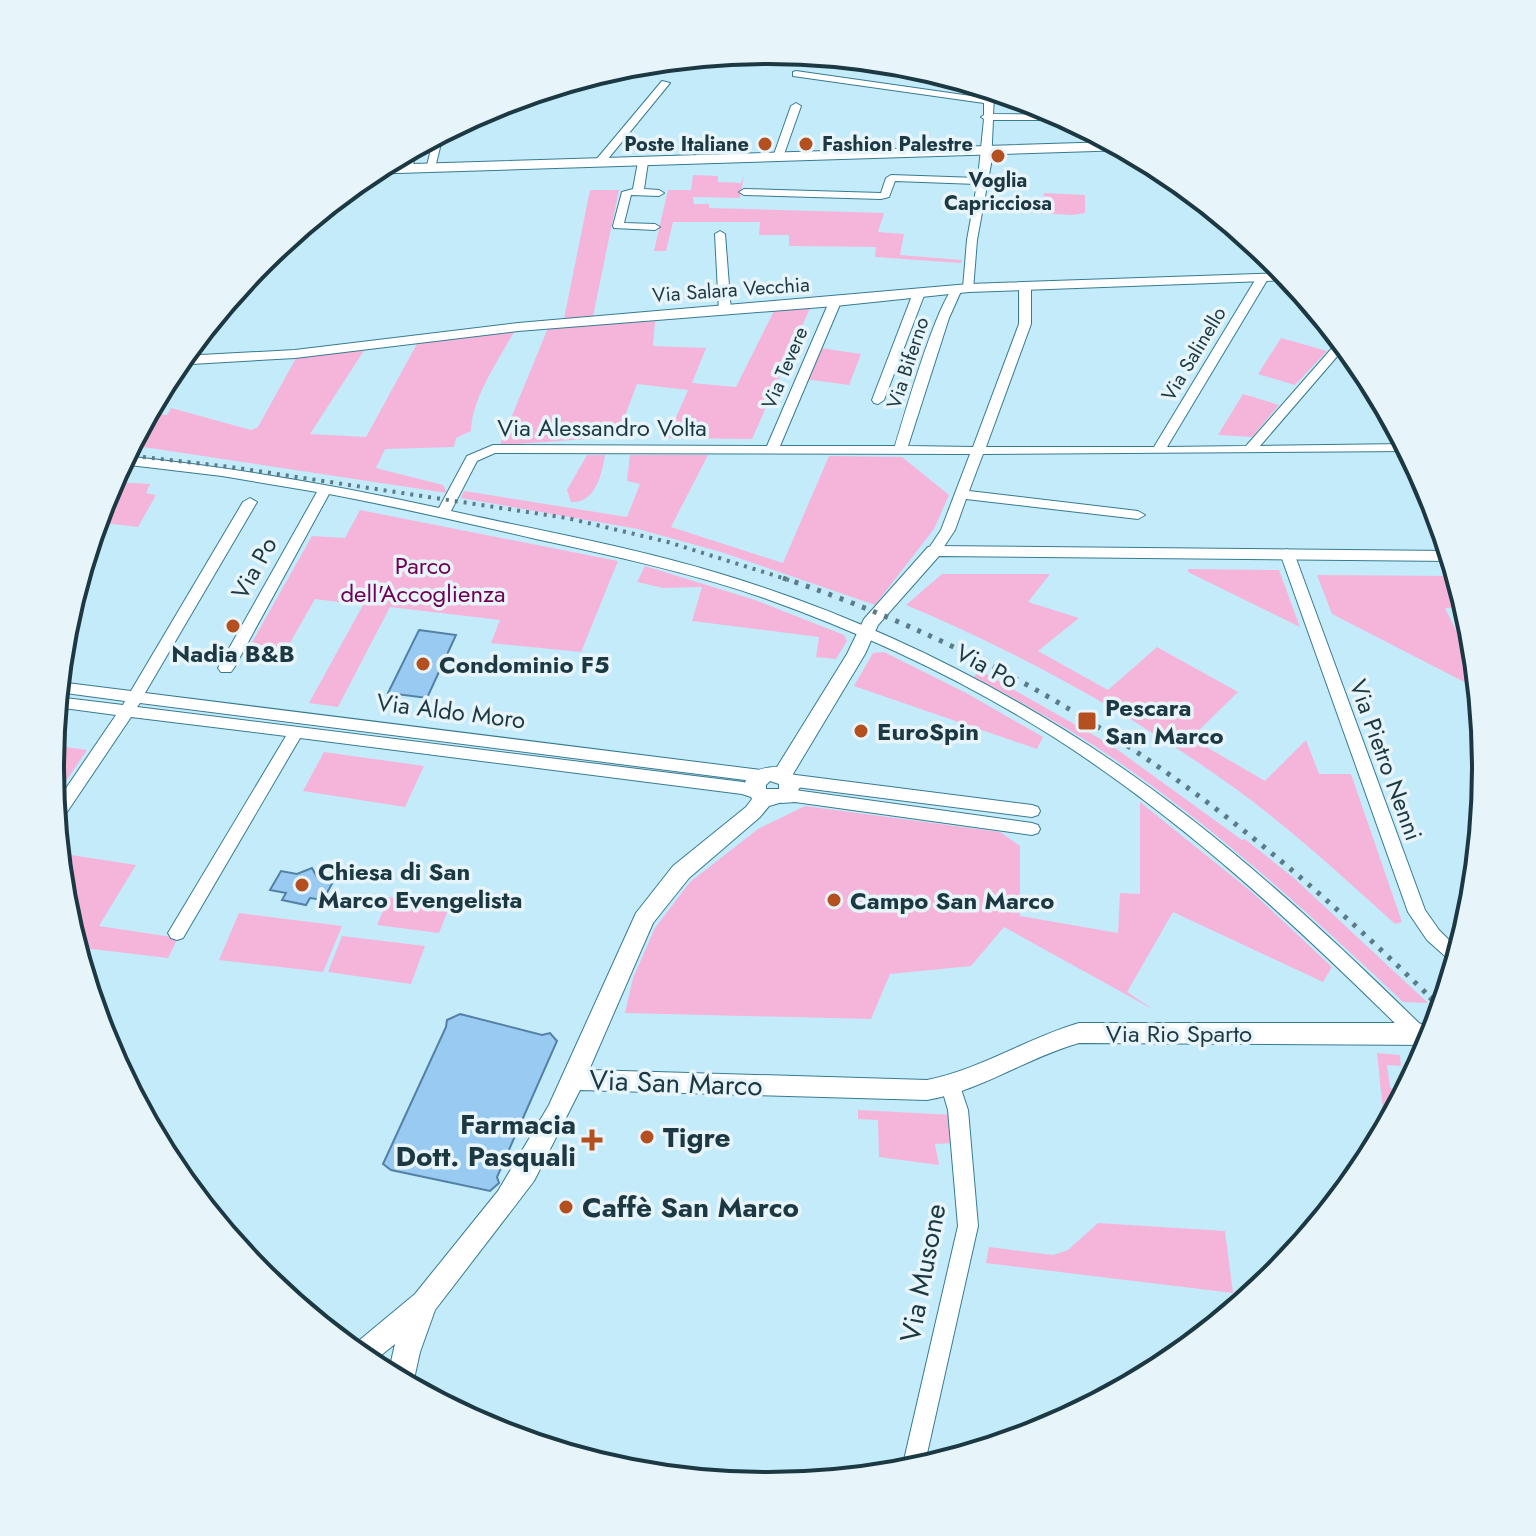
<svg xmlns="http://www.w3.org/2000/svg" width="1536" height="1536" viewBox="0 0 1536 1536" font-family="Jost,sans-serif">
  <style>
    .green { fill: #f5b5da }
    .building { fill: #99caf2; stroke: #5281a5; stroke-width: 2 }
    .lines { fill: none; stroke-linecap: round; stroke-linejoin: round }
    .minor-casing { stroke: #377b91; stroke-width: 2 }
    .tertiary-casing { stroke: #377b91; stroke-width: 2 }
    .primary-casing { stroke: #377b91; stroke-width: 2 }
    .minor { fill: #fff; fill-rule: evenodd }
    .tertiary { fill: #fff; fill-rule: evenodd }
    .primary { fill: #fff; fill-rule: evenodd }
    .rail-far2 { stroke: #5b7b87; stroke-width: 4; stroke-dasharray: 3 6; stroke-linecap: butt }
    .rail-far1 { stroke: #5b7b87; stroke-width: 5; stroke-dasharray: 4 8; stroke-linecap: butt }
    .rail { stroke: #5b7b87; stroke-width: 6; stroke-dasharray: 5 10; stroke-linecap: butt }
    .poi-dot { fill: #b44f1f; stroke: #e7f4f9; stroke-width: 3 }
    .labels { text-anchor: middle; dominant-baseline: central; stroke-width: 7; stroke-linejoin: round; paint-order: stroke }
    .far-poi-label { font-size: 20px; font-weight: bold; fill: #1c3842; stroke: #e7f4f9; text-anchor: end }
    .far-street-label { font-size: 20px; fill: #1c3842; stroke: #e7f4f9 }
    .street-label { font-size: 24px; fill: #1c3842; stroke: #e7f4f9 }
    .park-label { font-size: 24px; fill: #710054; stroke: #e7f4f9 }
    .poi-label { font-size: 24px; font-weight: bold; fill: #1c3842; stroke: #e7f4f9; text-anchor: start }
    .near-street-label { font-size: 28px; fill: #1c3842; stroke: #e7f4f9 }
    .near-poi-label { font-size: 28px; font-weight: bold; fill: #1c3842; stroke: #e7f4f9; text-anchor: start }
    .rim { fill: none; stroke: #1c3842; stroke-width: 4 }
  </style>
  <rect width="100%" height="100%" fill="#c4ebfa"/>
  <path class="green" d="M693,175L718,176V182L741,183L744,176L740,198L693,197L694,204H709V208L884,213L878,232L904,234L900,255L962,260L961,263L875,257L876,247L789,246V235H759L760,222H673L666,251H654L668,190H691Z
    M590,190H619L593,316L564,319Z
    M1044,193L1085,195V213L1072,215L1021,212L1023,203L1043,205Z
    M810,308L752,439L667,438L688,390L637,384L617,437L500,445L548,328L655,321L653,346L706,348L692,383L736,387L774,311Z
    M515,330C499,360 472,397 471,431L456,438L454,447L385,449L376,468L443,485L447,493L130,445L148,413L167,415L171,408L251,430L258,427L296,358L365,349L310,434L366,437L418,342Z
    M1281,338L1327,351L1295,385L1258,374Z
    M820,348L861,354L849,385L805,379Z
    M1243,394L1279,405L1252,437L1218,435Z
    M587,455H605C602,474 595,504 571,502L567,490Z
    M630,455H708L671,527L783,563L829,456L902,457L949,495L934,529L875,605L721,552L638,529L461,498L464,491L627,517L640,484L627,481Z
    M114,482L150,484L146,493L156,495L138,527L96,522Z
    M360,510L618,561L581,652L491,643L500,620L390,607L338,707L309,703L363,605L315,599L287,648L251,644L312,536L345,538Z
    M645,566L755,600L844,635L847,641L836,659L816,657L819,637L692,621L702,587L663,588L637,582Z
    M1188,569L1279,570L1300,627L1188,572Z
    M942,574H1050L1028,602L1079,618L1038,651L1108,690L1157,647L1238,692L1191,738L1265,781L1306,740L1319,774H1351L1402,922L1395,924C1343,877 1292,830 1236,789C1135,716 1021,653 906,605Z
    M1317,575L1456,576L1466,607L1445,608L1477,673L1478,689L1332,614Z
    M884,652L968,694L1043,737L1037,749L854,686L873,653Z
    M979,670L1111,745L1242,840L1245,839L1295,879L1428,1003L1403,1002C1316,920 1228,839 1130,770C1081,735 1027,705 974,677Z
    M52,745L87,750L53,800L50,768Z
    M324,752L424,766L405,807L303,791Z
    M1140,802L1253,893L1332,967L1323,982L1173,912L1127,992L1154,1010L1004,927L971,966L890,974L871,1019L625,1013L633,978L655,928L690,882L758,829L805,806L1000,832L1020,846V916L1118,933L1120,893L1140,894Z
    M58,853L136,865L99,926L178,938L168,958L75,947L64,908Z
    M389,897L450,905L439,933L377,925Z
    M239,913L342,926L323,972L219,960Z
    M342,936L425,946L411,984L328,972Z
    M1377,1053L1400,1055L1401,1066L1387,1065L1390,1088L1404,1090L1400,1102L1391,1101L1393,1115L1385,1129Z
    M858,1110L954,1115L957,1143L935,1144L939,1165L879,1157L878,1120L858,1119Z
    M1098,1223L1225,1231L1233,1293L986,1263L989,1247L1053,1255L1068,1250Z"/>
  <path class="building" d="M419,630L456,635L427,698L388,693Z
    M312,868L317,877L334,880L323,900L310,898L306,905L282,900L286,893L270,890L281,871L297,874Z
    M460,1014L542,1035L550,1033L557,1041L497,1177L499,1183L490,1191L391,1170L383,1164L446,1027L447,1020Z"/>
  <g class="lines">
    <g class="minor-casing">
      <path id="minor" d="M796,71L985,98L986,88L995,90V93L1023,99L1019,101L994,98L993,114L1062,115L1071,120H993L991,164L977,240L973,290L963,288L967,240L977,184L895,181L889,197L881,199L744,195L739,192L744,189L881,193L886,178L891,175L978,178L984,119L981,117L984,115V103L793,76V72Z
        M662,81L670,83L603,165H595V161Z
        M796,103L801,106L783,157L774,159L773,157L791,106Z
        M444,131L435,168L426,170L434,136Z
        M418,145L412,169L403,171L408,150Z
        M643,159L648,162L644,189L659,190L664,193L659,196L631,195L624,223L655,224L660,227L655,230L614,228L613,226L622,192L633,189L638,162Z
        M720,231L725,234L731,311L725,314L719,311L715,234Z
        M1263,274L1269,277L1167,447L1246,446L1340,339L1346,346L1260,446L1405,444L1409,451L983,454L969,491L1138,511L1145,515L1138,519L966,499L955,530L939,554L934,555L927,551L941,530L970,454L495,453L477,461L451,511C541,531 633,547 721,574C860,616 992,680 1112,761C1225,838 1326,932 1424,1028L1426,1033L1424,1038L1417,1041L1410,1038C1300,929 1186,822 1055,738C964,680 865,634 764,598C689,572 613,556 536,539C467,523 398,507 329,494L234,668L231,672H221L218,668L317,492L222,476L121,464L124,456C230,467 335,485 439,508L467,456L493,445L767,446L829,302L835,299L841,302L780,446H895C903,420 939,294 956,286L962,289L949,318L908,446L973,447L1019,324V285L1025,282L1031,285V324L986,447H1154L1257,277Z
        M919,290L925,293L884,400L878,404L874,403L872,400L913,293Z
        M250,498L257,502L145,693L761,770L769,776L761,782L140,703L137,707L743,782L763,789L765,793L763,797L757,799L742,794L300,738L183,938L177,940L171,938L168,933L171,928L286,736L131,717L61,821L55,823L54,806L116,715L56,707L57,697L123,705L125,701L58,692L59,682L131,691L243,502Z
        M1287,549L1294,553L1425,910L1439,930L1459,950L1455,965L1427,940L1408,912L1280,553Z
        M788,774L1032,805L1038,807L1040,811L1038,815L1032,817L788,786L780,780Z
        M795,790L1032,823L1038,825L1040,829L1038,833L1032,835L795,802L782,803L774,797L776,793Z
        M951,1078L958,1080L968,1110L978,1226L924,1467L901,1473L958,1226L948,1110L941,1086L944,1080Z"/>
    </g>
    <g class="tertiary-casing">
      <path id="tertiary" d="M1286,273L1292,280L969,292L835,306L518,331L295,358L174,365L182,356L295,350L518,323L969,284Z
        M934,546L1449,551L1452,561L939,556L878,625L865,654L793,774L800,787L793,799L769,806L760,817L689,878L653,923L589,1070L927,1080C980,1070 1027,1038 1079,1023H1417L1436,1027L1430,1045L1079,1043C1026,1058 981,1091 927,1100L580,1090L534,1181L435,1310L420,1352L412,1388L388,1375L395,1344L369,1365L350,1348L415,1294L498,1191L549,1105L636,913L673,866L746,807L752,799L745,782C752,770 764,767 777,767L847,654L864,619L928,547ZM770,781L779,784V789H766V785Z"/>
    </g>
    <g class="primary-casing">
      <path id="primary" d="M1113,142L1127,150L366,174L381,165Z"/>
    </g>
    <use href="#minor" class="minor"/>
    <use href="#tertiary" class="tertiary"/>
    <use href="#primary" class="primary"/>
    <path class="rail-far2" d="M125,455L231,467L567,518L668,542L789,580"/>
    <path class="rail-far1" d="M783,578C1046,666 1237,807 1432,999"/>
    <path class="rail" d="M1430,997L1442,1008"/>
  </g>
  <g class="poi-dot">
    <circle cx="765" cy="144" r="8"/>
    <circle cx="806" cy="144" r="8"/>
    <circle cx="998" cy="156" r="8"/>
    <circle cx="233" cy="626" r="8"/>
    <circle cx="423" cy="664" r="8"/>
    <rect x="1077" y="711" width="20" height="20" rx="4"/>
    <circle cx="861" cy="731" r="8"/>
    <circle cx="302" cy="885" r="8"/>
    <circle cx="834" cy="900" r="8"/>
    <circle cx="647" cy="1137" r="8"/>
    <path d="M588 1128h8v8h8v8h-8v8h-8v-8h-8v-8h8z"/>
    <circle cx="566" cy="1207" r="8"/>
  </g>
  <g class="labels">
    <g class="far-poi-label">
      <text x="749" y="144">Poste Italiane</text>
      <text x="822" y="144" text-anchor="start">Fashion Palestre</text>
      <text x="998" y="180" text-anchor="middle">Voglia<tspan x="998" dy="23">Capricciosa</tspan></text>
    </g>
    <g class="far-street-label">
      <text transform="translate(731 290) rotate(-4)">Via Salara Vecchia</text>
      <text transform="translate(1194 354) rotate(-59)">Via Salinello</text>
      <text transform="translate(908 363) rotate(-72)">Via Biferno</text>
      <text transform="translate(785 368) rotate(-67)">Via Tevere</text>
    </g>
    <g class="street-label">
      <text x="602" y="427">Via Alessandro Volta</text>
      <text transform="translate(254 568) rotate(-61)">Via Po</text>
      <text transform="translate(987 666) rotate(28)">Via Po</text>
      <text transform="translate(451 711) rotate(7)">Via Aldo Moro</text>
      <text transform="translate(1386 760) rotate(70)">Via Pietro Nenni</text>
      <text x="1179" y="1033">Via Rio Sparto</text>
    </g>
    <g class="park-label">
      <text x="423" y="565">Parco<tspan x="423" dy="28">dell'Accoglienza</tspan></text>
    </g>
    <g class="poi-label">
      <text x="233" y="653" text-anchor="middle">Nadia B&amp;B</text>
      <text x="439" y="664">Condominio F5</text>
      <text x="1105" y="707">Pescara<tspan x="1105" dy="28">San Marco</tspan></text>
      <text x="877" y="731">EuroSpin</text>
      <text x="318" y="871">Chiesa di San<tspan x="318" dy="28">Marco Evengelista</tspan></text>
      <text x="850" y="900">Campo San Marco</text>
    </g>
    <g class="near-street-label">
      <text transform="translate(676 1083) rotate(2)">Via San Marco</text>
      <text transform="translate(923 1273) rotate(-79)">Via Musone</text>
    </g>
    <g class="near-poi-label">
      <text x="576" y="1124" text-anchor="end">Farmacia<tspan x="576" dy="32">Dott. Pasquali</tspan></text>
      <text x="663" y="1137">Tigre</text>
      <text x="582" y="1207">Caffè San Marco</text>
    </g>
  </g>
  <path d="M0 0H1536V1536H0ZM64 768a704 704 0 1 1 1408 0a704 704 0 1 1-1408 0Z" fill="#e7f4f9" fill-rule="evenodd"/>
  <path class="rim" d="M64 768a704 704 0 1 1 1408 0a704 704 0 1 1-1408 0Z"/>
</svg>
